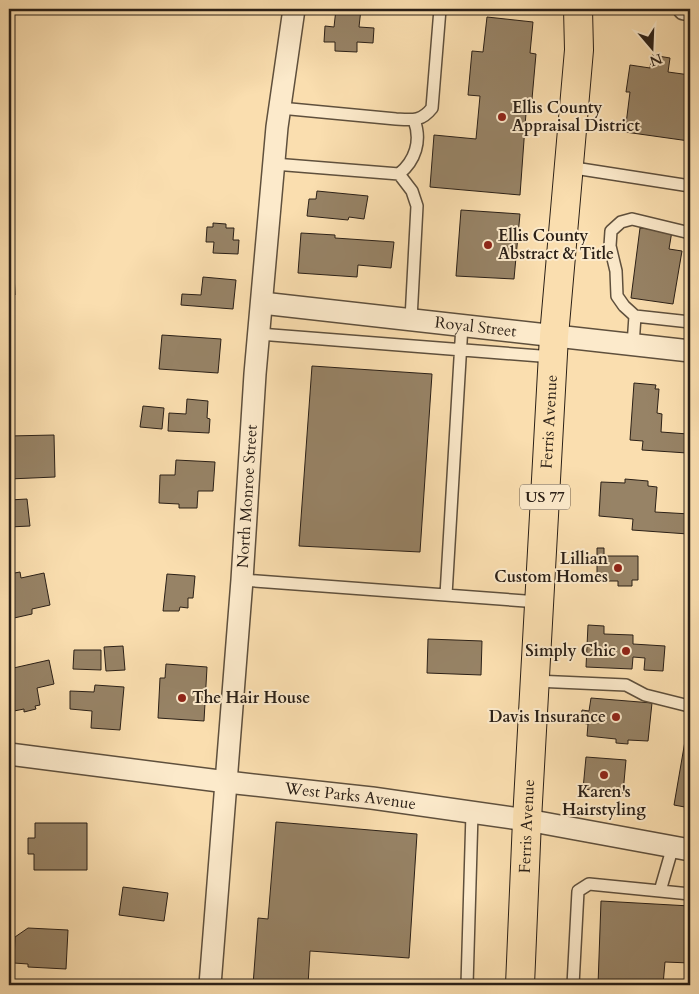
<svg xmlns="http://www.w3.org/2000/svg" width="699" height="994" viewBox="0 0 699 994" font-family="Cardo,serif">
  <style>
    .building { fill: #978366; stroke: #2b2017 }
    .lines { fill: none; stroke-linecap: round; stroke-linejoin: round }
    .service-casing { stroke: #5f503d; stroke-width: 14 }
    .minor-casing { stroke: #5f503d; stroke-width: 24 }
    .primary-casing { stroke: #2b2017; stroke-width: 30 }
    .service { stroke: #fceacb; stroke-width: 11 }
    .minor { stroke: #fceacb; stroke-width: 21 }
    .primary { stroke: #fadeaf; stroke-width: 28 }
    .poi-dot { fill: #8f2418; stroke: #fceacb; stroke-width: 2 }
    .labels { text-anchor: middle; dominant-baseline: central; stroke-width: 4; stroke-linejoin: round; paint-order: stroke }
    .shield { fill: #fceacb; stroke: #6a5d4d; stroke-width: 1 }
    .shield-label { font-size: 15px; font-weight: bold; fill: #2b2017 }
    .poi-label { font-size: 16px; font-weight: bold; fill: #2b2017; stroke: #fceacb; text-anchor: start }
    .street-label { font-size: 16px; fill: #2b2017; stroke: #fceacb }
  </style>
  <rect width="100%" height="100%" fill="#fadeaf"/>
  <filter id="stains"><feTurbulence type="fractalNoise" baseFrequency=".004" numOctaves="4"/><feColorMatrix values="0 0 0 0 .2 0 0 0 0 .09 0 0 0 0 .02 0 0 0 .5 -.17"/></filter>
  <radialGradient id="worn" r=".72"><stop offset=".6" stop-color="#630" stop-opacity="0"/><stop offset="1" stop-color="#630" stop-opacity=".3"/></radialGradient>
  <path class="building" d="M336,9H361L359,27L374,28L373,43L357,42V52L335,51V42H324L325,26L334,27Z
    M487,17L533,22L530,53L536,54L532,99H527L520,195L430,187L434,135L476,139L480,96L468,95L472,51L483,52Z
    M652,55L670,58L668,72L690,75L689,141L625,132L630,92H626L630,65L650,68Z
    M317,191L368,196L364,219L349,217L348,220L307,216L309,199H316Z
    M461,210L520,214L514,279L456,276Z
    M213,223L226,224V228H234L233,240H239L238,254L213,253L214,242H206L207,227H213Z
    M640,228L672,231L669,249L682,251L673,304L631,298Z
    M301,233L335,235V238L394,242L391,268L358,265L357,277L298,273Z
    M9,271H14L15,295H9Z
    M203,277L236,280L233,309L181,305L182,294L201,295Z
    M9,310L13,344H9Z
    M162,335L221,339L218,373L159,369Z
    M312,366L432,374L420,552L299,546Z
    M634,383L656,385L655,389H659L657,413L662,414L661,432L688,434L687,453L642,450L643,441L630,440Z
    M187,399L208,401L207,418L210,419L209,433L168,431L169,413L186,414Z
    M143,406L164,408L162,429L140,427Z
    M54,435L55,477L9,479V436Z
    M176,460L215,462L213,491H198L197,508H179V504L159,503L160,475H175Z
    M625,479L648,481V486L657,487L655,512L690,514L688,534L632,530L633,519L599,516L601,482L625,483Z
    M27,499L30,526L9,527V500Z
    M597,548H604V556H638V580H632V586H618V581H597Z
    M20,572L21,578L44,573L50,605L32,609V614L14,618L13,612L9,613V574Z
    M167,574L195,576L193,598H188V608L180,607L179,611H163Z
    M588,625L604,626V634L633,635V644L665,646L663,671L644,670L645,658L633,657L632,669L586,667Z
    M428,639L482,641L481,675L427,673Z
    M123,646L125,670L106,671L104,647Z
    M74,650H101V670L73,669Z
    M49,660L54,684L37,688L40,705L35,706L36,709L24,712V709L9,712V669Z
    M166,664L207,667L204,721L158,718L160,678H165Z
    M95,685L124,687L120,730L91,728L92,711L70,709V691L94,692Z
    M591,698L652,703L648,741L628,740V744L616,743V739L587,736L588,724L581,723L582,710L589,711Z
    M685,741L690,742V808L674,805Z
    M586,757L626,760L623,793L583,789Z
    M276,822L417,834L409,958L310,951L308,985H253L258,918L268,919Z
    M35,823H87V870H34V854H28V838H35Z
    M123,887L168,893L164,921L119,915Z
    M601,901L690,906V963L665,962L663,985H598Z
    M28,928L68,930L66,969L28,967V964L14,963L15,937Z"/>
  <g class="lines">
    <g class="service-casing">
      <path id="service" d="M280,108L396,119C412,120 421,122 432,108L440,9
        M274,164L399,174L412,191L417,206L411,319
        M568,167L690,186
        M399,174C415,161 422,141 414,120
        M690,233L632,219L621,222L611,231L610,246L616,271L617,296L624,306L635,316L690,322
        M259,334L553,357
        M633,345L635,316
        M242,580L539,602
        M446,595L462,325
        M535,681L626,685L645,695L685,705L690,704
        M660,891L690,894
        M467,985L472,813
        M573,985L578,891L589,884L660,891L673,846"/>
    </g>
    <g class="minor-casing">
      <g id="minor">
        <path d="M684,9L690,10"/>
        <path id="s1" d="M262,303L690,351"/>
        <path id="s2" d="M9,754L227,782L372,798L527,820L690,850"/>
        <path id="s3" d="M210,985L242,580L255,374L277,127L294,9"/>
      </g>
    </g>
    <g class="primary-casing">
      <g id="primary">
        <path id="s4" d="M520,985L527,820L554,336L579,50L578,9"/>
      </g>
    </g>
    <use href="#service" class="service"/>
    <use href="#minor" class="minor"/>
    <use href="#primary" class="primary"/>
  </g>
  <g class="poi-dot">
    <circle cx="502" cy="117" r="5"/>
    <circle cx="488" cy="245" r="5"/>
    <circle cx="618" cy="568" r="5"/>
    <circle cx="626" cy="651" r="5"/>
    <circle cx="182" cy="698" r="5"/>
    <circle cx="616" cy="717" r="5"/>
    <circle cx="604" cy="775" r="5"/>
  </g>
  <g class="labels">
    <rect class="shield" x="520" y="484.5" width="50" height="25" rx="4"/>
    <g class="shield-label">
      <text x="545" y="497">US 77</text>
    </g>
    <g class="poi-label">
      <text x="512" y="108">Ellis County<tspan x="512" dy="18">Appraisal District</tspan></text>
      <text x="498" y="236">Ellis County<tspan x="498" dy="18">Abstract &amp; Title</tspan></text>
      <text x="608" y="559" text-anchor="end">Lillian<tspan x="608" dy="18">Custom Homes</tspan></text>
      <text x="616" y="651" text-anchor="end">Simply Chic</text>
      <text x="192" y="698">The Hair House</text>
      <text x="606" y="717" text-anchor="end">Davis Insurance</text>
      <text x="604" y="792" text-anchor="middle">Karen's<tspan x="604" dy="18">Hairstyling</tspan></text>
    </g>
    <g class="street-label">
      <text stroke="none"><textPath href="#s1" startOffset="215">Royal Street</textPath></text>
      <text stroke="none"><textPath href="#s4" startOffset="564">Ferris Avenue</textPath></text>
      <text stroke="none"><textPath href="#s3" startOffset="490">North Monroe Street</textPath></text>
      <text stroke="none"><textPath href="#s2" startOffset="344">West Parks Avenue</textPath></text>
      <text stroke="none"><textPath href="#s4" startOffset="159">Ferris Avenue</textPath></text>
    </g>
  </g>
  <rect width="699" height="994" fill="none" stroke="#fadeaf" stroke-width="30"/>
  <rect x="10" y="10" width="679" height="974" fill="none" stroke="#2b2017" stroke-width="2.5"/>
  <rect x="15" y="15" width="669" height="964" fill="none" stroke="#2b2017"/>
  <g transform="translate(652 48) rotate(161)" stroke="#fceacb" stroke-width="4" paint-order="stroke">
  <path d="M0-4L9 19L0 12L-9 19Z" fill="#2b2017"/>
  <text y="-8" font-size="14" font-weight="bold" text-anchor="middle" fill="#2b2017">N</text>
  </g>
  <rect width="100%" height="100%" filter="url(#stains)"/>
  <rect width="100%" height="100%" fill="url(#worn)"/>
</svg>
